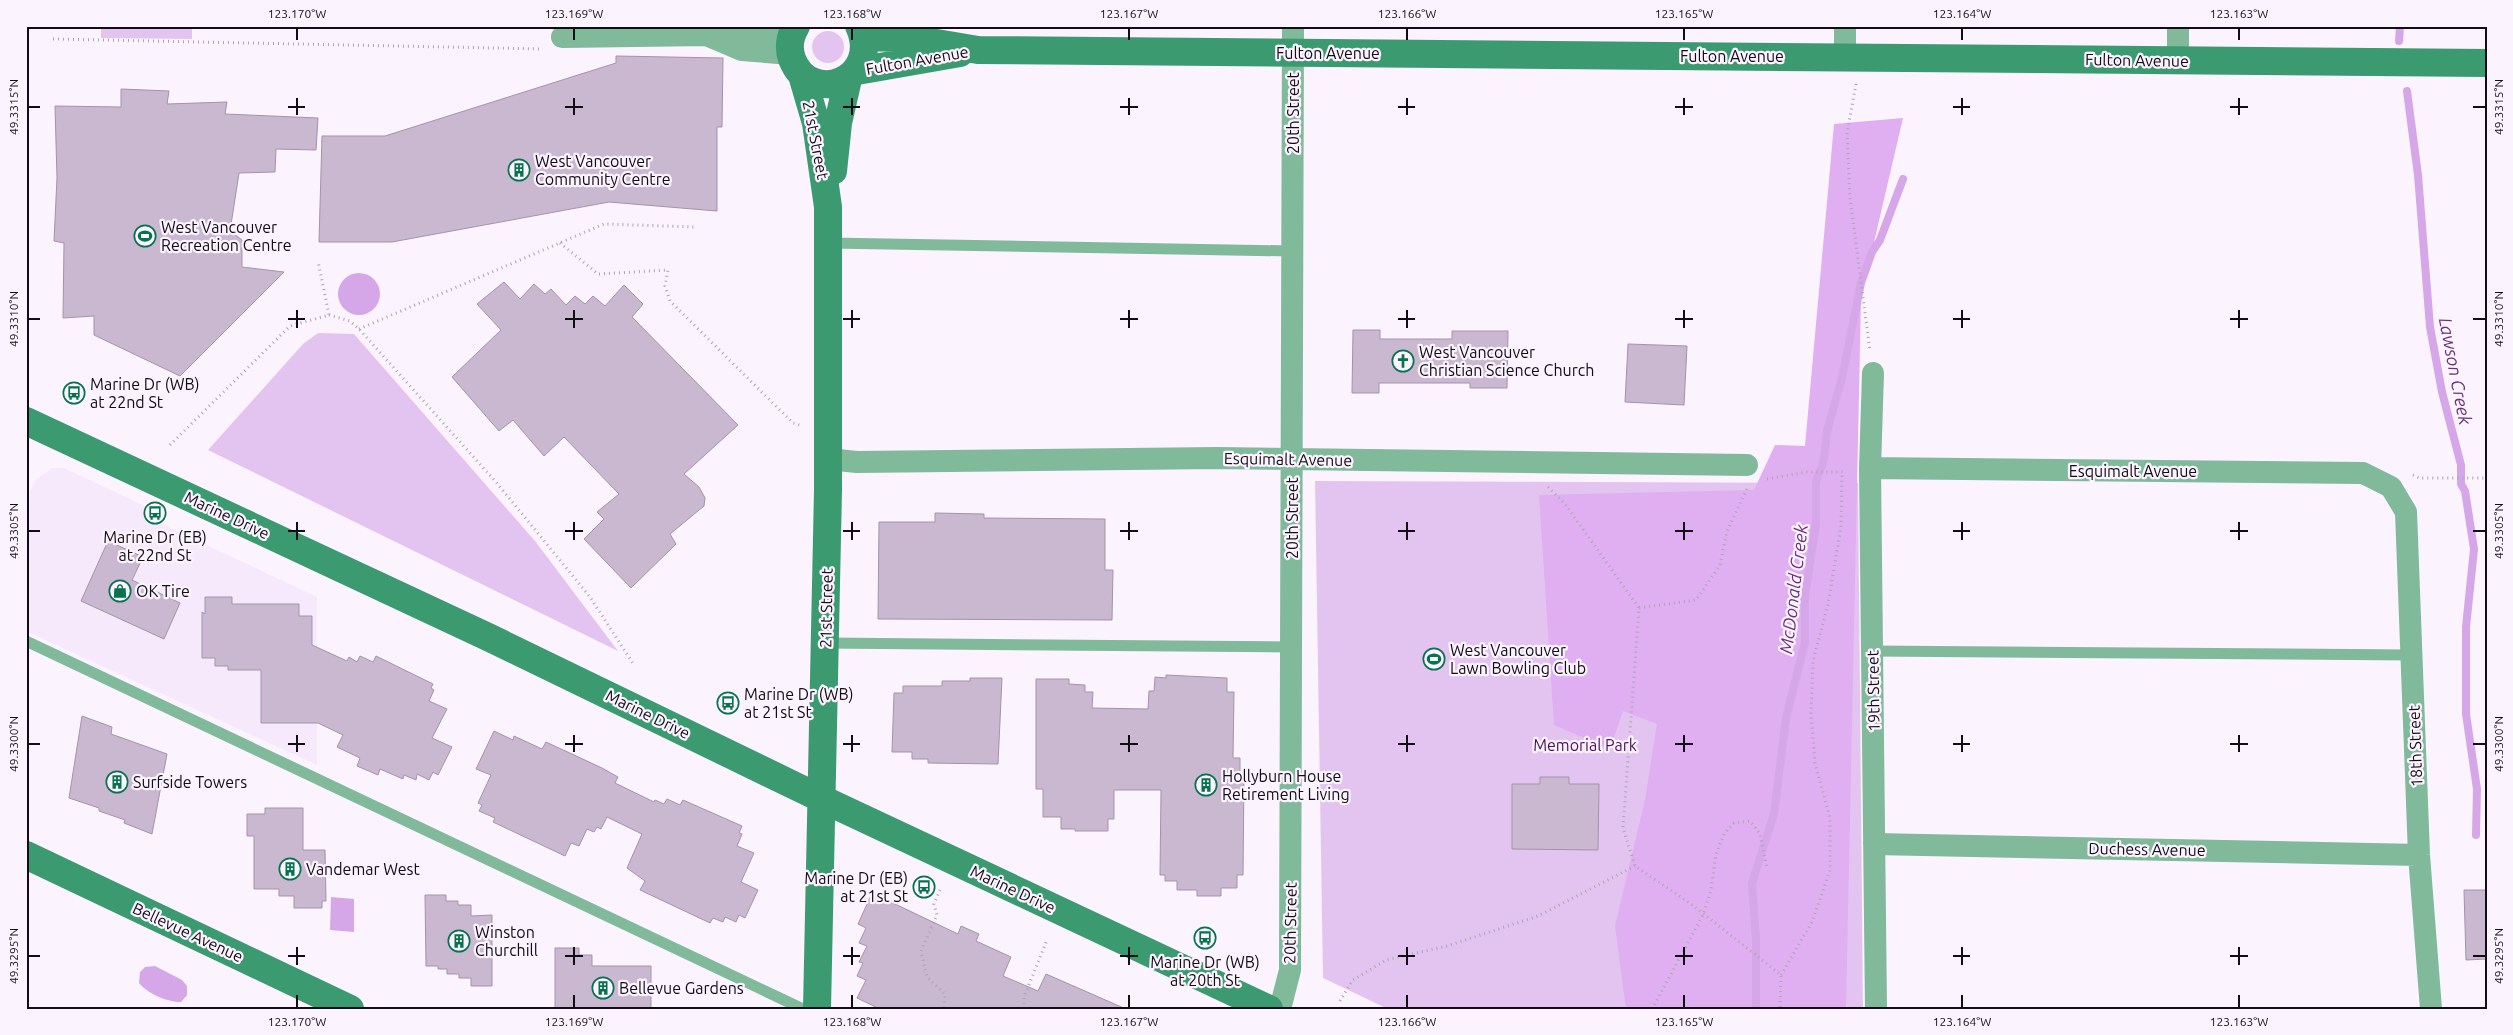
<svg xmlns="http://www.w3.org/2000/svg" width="2513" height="1035" viewBox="0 0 2513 1035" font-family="Ubuntu,sans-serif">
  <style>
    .built { fill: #f7e9fc }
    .green { fill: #e3c4f0 }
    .forest { fill: #dfaff1 }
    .water { fill: #d5a6e8 }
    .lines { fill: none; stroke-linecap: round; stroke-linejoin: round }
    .stream { stroke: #d5a6e8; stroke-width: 8 }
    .building { fill: #c9b8d0; stroke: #a493ab }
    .path { stroke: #aca4af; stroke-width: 3; stroke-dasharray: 1 4; stroke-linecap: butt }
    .lane { stroke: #81b99b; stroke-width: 11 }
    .street { stroke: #81b99b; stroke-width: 22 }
    .secondary { stroke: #3b9a70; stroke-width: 28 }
    .ticks { fill: none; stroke: #120c15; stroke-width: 2 }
    .labels { text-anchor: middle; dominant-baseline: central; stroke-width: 4.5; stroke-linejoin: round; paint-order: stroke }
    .street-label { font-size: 16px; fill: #120c15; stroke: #fbf3fe }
    .poi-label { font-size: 16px; fill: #120c15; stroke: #fbf3fe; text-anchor: start }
    .park-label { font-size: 16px; fill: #4b105d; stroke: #fbf3fe }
    .water-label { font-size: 18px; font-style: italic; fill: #6b327f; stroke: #fbf3fe }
    .neatline { fill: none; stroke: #120c15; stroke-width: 2 }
    .ticks-label { font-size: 12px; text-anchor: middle; fill: #120c15 }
  </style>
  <rect width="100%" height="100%" fill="#fbf3fe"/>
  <path class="built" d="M52,468H64L160,513L162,524L317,597V765L26,631L30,492L36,480Z"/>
  <path class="green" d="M101,26H192V39L101,38Z
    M812 47a16 16 0 1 1 32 0a16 16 0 1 1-32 0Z
    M318,333L354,334L535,541L618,651L208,450L303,344Z
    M1315,481L1858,483L1863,1009H1388L1323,978Z"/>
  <path class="forest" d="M1903,118L1861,298L1846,1009H1626L1615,926L1645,800L1657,724L1623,711L1610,749L1554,725L1539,495L1754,490L1775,445L1805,446L1834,124Z"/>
  <path class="water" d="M338 294a21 21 0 1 1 42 0a21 21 0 1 1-42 0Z
    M331,897L354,899V932L330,930Z
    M155,966L182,980L187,986V995L181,1002C167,1002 148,994 139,983L140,972L145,967Z"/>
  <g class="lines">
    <path class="stream" d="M2399,41L2400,26
      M2407,91L2418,175L2430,327L2442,392L2461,465V484L2465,491L2474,549L2466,627V714L2477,789L2476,835
      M1756,1009V940L1752,883L1774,814L1786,718L1805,642V596L1816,524V482L1824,459L1827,431L1842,378L1861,283L1872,252L1880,240L1903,179"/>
  </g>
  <path class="building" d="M616,56L723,58L722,127H717V211L609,202L392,242H319L322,136H385L616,63Z
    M121,89L169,91L167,104L227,102L225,114L318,118L316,150L276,149L275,172L239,173L230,231L242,240V267L284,272L180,376L94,335V316L63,318L64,243L54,241L57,178L55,106L121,107Z
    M504,282L520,299L534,284L545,294L551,289L566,305L575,296L585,304L593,296L605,306L624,285L643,304L632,317L738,425L684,474L699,487L705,498L704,506L670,534L676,544L631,588L584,539L604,519L597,512L619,494L564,437L544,456L513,420L499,431L452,377L501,330L477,304Z
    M1353,330H1380V339H1452V331H1508L1507,388H1470V383H1379V393H1352Z
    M1628,344L1687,346L1684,405L1625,402Z
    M935,513L984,514V518L1105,519V570H1113L1112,620L878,619L879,522H935Z
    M108,541L143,557L132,580L180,603L164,639L81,601Z
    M205,597H232V604H299V616H312V645L347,661L349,657L357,662L360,656L373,662L376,656L433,684L431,688L434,690L429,701L447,709L432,738L452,747L438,775L433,772L429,780L417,774L416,780L404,775L403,779L380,769L378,775L357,766L360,758L337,747L343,735L318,723H261V670H228V666H215V658H202V612L205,614Z
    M1166,675L1227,678V692H1234L1233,758H1240V775H1244L1243,875H1237V888H1221V896H1197V890H1177V881H1165V875H1160L1161,790H1114V819H1108V831H1075V829H1061V817H1043V789H1036V679H1069V684L1085,685V692H1093L1092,708L1148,709L1149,691H1154L1155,677L1166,678Z
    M970,678H1002L998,764L928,763V759H912V752H892L894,693H903V686H942V681H970Z
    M82,716L112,727L111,734L167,754L152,834L124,823L125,820L99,811V808L69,798Z
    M494,731L513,740L514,736L542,749L546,742L602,768L618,777L615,783L654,802L655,800L664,804L667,799L680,805L683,800L742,826L739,833L742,834L737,846L754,853L741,882L758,890L745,918L739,915L736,922L725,917L723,922L713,918L710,923L640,890L645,881L627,868L642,834L607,817L601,829L597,827L594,832L587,829L579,846L571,843L565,856L493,822L495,818L479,811L482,805L478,803L491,775L476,769Z
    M1540,777H1569V784H1599L1598,850L1512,849V784H1540Z
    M265,808H303V850H325L326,901H322V908H294V896H279V889H254V836H247V814H265Z
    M2464,890H2487V959L2466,960Z
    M872,893L958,934L961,926L979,934L976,941L1011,957L1003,976L1038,991L1046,974L1126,1009H880L857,998L866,980L857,976L863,963L859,962L867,946L859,943L866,928L858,924Z
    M425,895H446V901H458V905H471V916L492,915V986H471V978H459V974H447V969H438V966H426Z
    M555,948H579V955H592V966H651V1009H555Z"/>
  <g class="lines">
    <path class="path" d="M53,39L543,49
      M1856,84L1847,133L1850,198L1870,351
      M560,243L598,274L668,270L665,286L670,301L793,423L803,426
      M329,315L350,321L359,329L496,482L590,597L634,665
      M359,329L604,224L696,227
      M170,445L290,326L329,315L318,261
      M2413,475L2419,478H2487
      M1767,479L1807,472H1843
      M1548,487L1565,504L1639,608
      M1747,489L1727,531L1720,565L1696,600L1639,608L1623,828L1635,866L1691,904L1781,975L1780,1009
      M940,890L934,904L937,915L921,951L927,977L945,994L944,1009
      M1781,975L1812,922L1830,870V818L1815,763L1811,714L1813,661L1828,604L1841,527L1842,472
      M1340,1001L1353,980L1386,960L1447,946L1538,916L1635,866
      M1024,1009V997L1047,940
      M1652,1009L1703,915L1711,890L1716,854L1724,834L1734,823L1750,821L1760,834L1767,868"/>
    <path class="lane" d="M829,243L1292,251
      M26,641L803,1009
      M826,643L1292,647
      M1872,651L2412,655"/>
    <path class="street" d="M709,36L742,50L790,54
      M562,37L708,35L744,31H793
      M1845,57V26
      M2178,61V26
      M1873,373L1870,468L1876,1009
      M828,459L857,462L1217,458L1747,465
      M1870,468L2363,473L2391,487L2406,512L2419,855L2431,1009
      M1874,844L2419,855
      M1280,1009L1290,970L1293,26"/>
    <path class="secondary" d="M796,26C790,36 788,48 792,59C811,108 883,79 859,26
      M864,37L907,38L978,50L2487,63
      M857,71L960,53
      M802,75L816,123L828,207V490L817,1009
      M833,171L838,123L848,79
      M26,421L488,637L820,798L1269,1009
      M26,855L350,1009"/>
  </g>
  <path class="ticks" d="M297,28V40M574,28V40M852,28V40M1129,28V40M1407,28V40M1684,28V40M1962,28V40M2239,28V40M297,98V115M574,98V115M852,98V115M1129,98V115M1407,98V115M1684,98V115M1962,98V115M2239,98V115M28,107H40M288,107H305M565,107H583M843,107H860M1120,107H1138M1398,107H1415M1675,107H1693M1953,107H1970M2230,107H2248M2473,107H2486M297,310V328M574,310V328M852,310V328M1129,310V328M1407,310V328M1684,310V328M1962,310V328M2239,310V328M28,319H40M288,319H305M565,319H583M843,319H860M1120,319H1138M1398,319H1415M1675,319H1693M1953,319H1970M2230,319H2248M2473,319H2486M297,522V540M574,522V540M852,522V540M1129,522V540M1407,522V540M1684,522V540M1962,522V540M2239,522V540M28,531H40M288,531H305M565,531H583M843,531H860M1120,531H1138M1398,531H1415M1675,531H1693M1953,531H1970M2230,531H2248M2473,531H2486M297,735V752M574,735V752M852,735V752M1129,735V752M1407,735V752M1684,735V752M1962,735V752M2239,735V752M28,744H40M288,744H305M565,744H583M843,744H860M1120,744H1138M1398,744H1415M1675,744H1693M1953,744H1970M2230,744H2248M2473,744H2486M297,947V965M574,947V965M852,947V965M1129,947V965M1407,947V965M1684,947V965M1962,947V965M2239,947V965M28,956H40M288,956H305M565,956H583M843,956H860M1120,956H1138M1398,956H1415M1675,956H1693M1953,956H1970M2230,956H2248M2473,956H2486M297,995V1008M574,995V1008M852,995V1008M1129,995V1008M1407,995V1008M1684,995V1008M1962,995V1008M2239,995V1008"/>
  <defs>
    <g id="building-ring" transform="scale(1.125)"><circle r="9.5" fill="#fbf3fe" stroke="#06734c" stroke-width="1.5"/><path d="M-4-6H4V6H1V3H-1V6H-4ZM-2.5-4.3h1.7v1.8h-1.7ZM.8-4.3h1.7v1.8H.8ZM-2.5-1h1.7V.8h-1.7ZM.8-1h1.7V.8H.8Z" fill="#06734c"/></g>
    <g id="stadium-ring" transform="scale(1.125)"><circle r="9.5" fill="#fbf3fe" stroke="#06734c" stroke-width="1.5"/><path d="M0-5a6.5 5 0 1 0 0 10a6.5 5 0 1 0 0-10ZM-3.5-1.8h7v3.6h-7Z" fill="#06734c"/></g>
    <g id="church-ring" transform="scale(1.125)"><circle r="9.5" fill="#fbf3fe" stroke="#06734c" stroke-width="1.5"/><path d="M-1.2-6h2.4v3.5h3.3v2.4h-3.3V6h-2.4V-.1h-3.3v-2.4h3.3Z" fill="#06734c"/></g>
    <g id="bus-ring" transform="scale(1.125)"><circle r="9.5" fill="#fbf3fe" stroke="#06734c" stroke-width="1.5"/><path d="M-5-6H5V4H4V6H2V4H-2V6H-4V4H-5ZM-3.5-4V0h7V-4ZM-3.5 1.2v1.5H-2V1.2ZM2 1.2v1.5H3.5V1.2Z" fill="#06734c"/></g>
    <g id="shop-ring" transform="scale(1.125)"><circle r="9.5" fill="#fbf3fe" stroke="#06734c" stroke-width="1.5"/><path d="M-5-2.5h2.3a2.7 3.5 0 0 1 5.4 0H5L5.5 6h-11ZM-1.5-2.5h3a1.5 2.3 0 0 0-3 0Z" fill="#06734c"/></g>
  </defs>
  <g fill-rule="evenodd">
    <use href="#building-ring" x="519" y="170"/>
    <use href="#stadium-ring" x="145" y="236"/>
    <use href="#church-ring" x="1403" y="361"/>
    <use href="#bus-ring" x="74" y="393"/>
    <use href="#bus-ring" x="155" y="513"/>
    <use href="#shop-ring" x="120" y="591"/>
    <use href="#stadium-ring" x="1434" y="659"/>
    <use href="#bus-ring" x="728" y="703"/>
    <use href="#building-ring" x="117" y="782"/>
    <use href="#building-ring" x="1206" y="785"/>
    <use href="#building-ring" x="290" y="869"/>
    <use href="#bus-ring" x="924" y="887"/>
    <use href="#bus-ring" x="1205" y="938"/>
    <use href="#building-ring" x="459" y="941"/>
    <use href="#building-ring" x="603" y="988"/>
  </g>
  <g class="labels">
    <g class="street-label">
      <text x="1328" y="53">Fulton Avenue</text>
      <text x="1732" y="56">Fulton Avenue</text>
      <text transform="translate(917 60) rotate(-10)">Fulton Avenue</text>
      <text transform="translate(2137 60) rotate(1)">Fulton Avenue</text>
      <text transform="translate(1293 113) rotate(-90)">20th Street</text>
      <text transform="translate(816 140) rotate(79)">21st Street</text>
      <text transform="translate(1288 459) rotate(1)">Esquimalt Avenue</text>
      <text x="2133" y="471">Esquimalt Avenue</text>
      <text transform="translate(227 515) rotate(25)">Marine Drive</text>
      <text transform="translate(1292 518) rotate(-90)">20th Street</text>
      <text transform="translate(826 608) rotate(-89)">21st Street</text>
      <text transform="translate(1873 691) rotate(-91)">19th Street</text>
      <text transform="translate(648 714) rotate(26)">Marine Drive</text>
      <text transform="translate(2415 746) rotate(-92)">18th Street</text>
      <text transform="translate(2147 849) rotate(1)">Duchess Avenue</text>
      <text transform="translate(1013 889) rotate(25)">Marine Drive</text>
      <text transform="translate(1290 923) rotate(-89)">20th Street</text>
      <text transform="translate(188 932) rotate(25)">Bellevue Avenue</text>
    </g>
    <g class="poi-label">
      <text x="535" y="161">West Vancouver<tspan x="535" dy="18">Community Centre</tspan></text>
      <text x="161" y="227">West Vancouver<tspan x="161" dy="18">Recreation Centre</tspan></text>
      <text x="1419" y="352">West Vancouver<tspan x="1419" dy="18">Christian Science Church</tspan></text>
      <text x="90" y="384">Marine Dr (WB)<tspan x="90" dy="18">at 22nd St</tspan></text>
      <text x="155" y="537" text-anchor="middle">Marine Dr (EB)<tspan x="155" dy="18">at 22nd St</tspan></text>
      <text x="136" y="591">OK Tire</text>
      <text x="1450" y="650">West Vancouver<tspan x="1450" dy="18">Lawn Bowling Club</tspan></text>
      <text x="744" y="694">Marine Dr (WB)<tspan x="744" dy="18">at 21st St</tspan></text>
      <text x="1222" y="776">Hollyburn House<tspan x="1222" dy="18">Retirement Living</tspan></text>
      <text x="133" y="782">Surfside Towers</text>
      <text x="306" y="869">Vandemar West</text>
      <text x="908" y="878" text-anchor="end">Marine Dr (EB)<tspan x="908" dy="18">at 21st St</tspan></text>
      <text x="475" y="932">Winston<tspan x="475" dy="18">Churchill</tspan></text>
      <text x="1205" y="962" text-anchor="middle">Marine Dr (WB)<tspan x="1205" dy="18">at 20th St</tspan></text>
      <text x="619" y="988">Bellevue Gardens</text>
    </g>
    <g class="park-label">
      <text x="1585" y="745">Memorial Park</text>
    </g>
    <g class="water-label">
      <text transform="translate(2456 371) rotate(79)">Lawson Creek</text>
      <text transform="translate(1793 589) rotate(-83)">McDonald Creek</text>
    </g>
  </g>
  <rect width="2513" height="1035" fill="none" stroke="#fbf3fe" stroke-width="55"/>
  <rect x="28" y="28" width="2458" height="980" class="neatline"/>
  <g class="ticks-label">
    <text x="297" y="18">123.170°W</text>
    <text x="574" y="18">123.169°W</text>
    <text x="852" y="18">123.168°W</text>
    <text x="1129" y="18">123.167°W</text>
    <text x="1407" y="18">123.166°W</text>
    <text x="1684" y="18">123.165°W</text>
    <text x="1962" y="18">123.164°W</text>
    <text x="2239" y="18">123.163°W</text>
    <text transform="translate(14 107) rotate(-90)" y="4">49.3315°N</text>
    <text transform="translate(2499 107) rotate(-90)" y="4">49.3315°N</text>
    <text transform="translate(14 319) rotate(-90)" y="4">49.3310°N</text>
    <text transform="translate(2499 319) rotate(-90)" y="4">49.3310°N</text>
    <text transform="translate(14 531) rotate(-90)" y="4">49.3305°N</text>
    <text transform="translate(2499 531) rotate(-90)" y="4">49.3305°N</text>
    <text transform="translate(14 744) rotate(-90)" y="4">49.3300°N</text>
    <text transform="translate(2499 744) rotate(-90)" y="4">49.3300°N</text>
    <text transform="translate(14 956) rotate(-90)" y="4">49.3295°N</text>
    <text transform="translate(2499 956) rotate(-90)" y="4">49.3295°N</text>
    <text x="297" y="1026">123.170°W</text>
    <text x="574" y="1026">123.169°W</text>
    <text x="852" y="1026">123.168°W</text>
    <text x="1129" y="1026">123.167°W</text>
    <text x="1407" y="1026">123.166°W</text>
    <text x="1684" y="1026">123.165°W</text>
    <text x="1962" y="1026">123.164°W</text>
    <text x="2239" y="1026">123.163°W</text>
  </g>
</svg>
